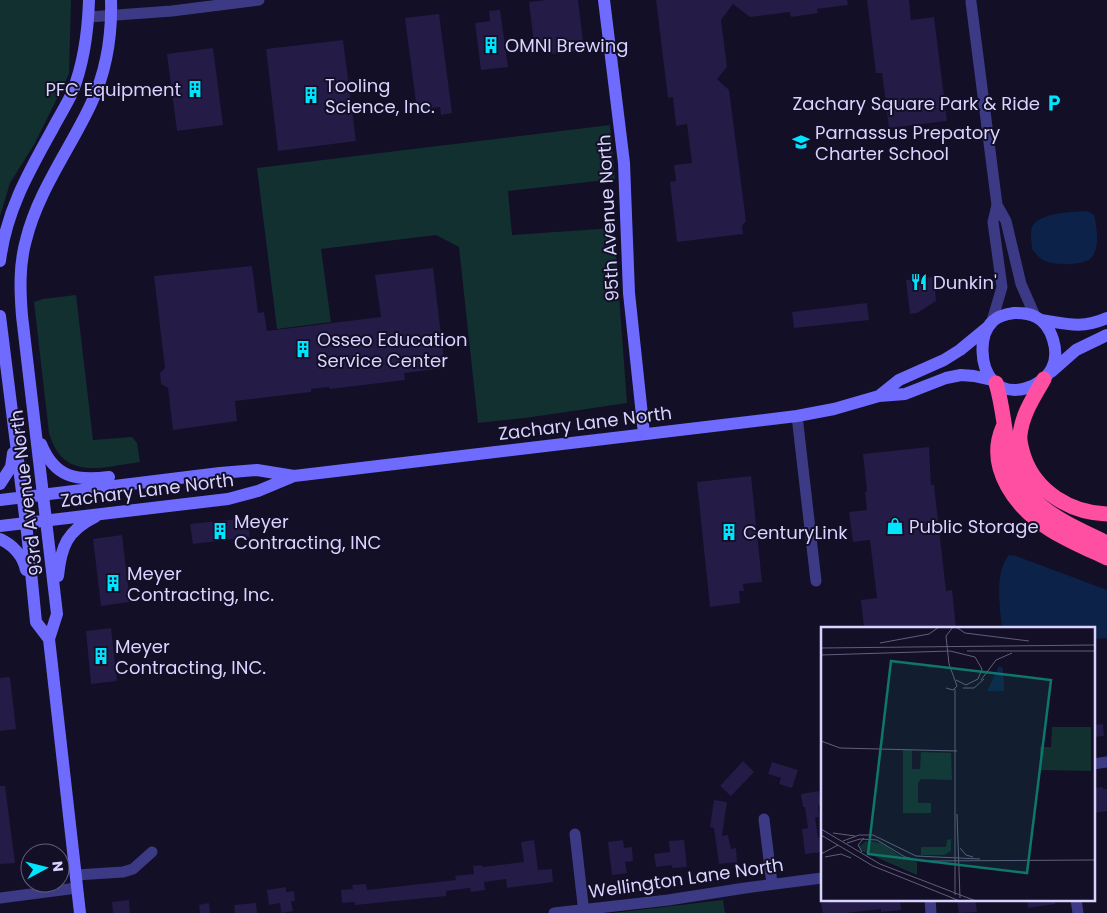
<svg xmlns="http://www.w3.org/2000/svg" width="1107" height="913" viewBox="0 0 1107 913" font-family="Poppins,sans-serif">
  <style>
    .green { fill: #12302f }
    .water { fill: #0c2248 }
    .building { fill: #241b47 }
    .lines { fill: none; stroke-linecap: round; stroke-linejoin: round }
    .street { stroke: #3d3a85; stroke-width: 11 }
    .secondary { stroke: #6f6bff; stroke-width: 12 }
    .highway { stroke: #ff4fa3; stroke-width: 15 }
    .labels { text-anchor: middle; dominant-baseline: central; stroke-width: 4; stroke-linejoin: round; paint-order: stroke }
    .poi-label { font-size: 18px; fill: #d9d4ff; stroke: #130f26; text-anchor: start }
    .street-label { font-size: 18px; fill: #d9d4ff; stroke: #130f26 }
    .inset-road { fill: none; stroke: #625e7d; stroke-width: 1 }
    .view { fill: #0f766e; fill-opacity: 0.15; stroke: #0f766e; stroke-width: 2.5 }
    .inset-edge { fill: none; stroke: #d9d4ff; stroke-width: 2.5 }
  </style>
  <rect width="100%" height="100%" fill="#130f26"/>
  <path class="green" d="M0,0H71L69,74L35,143L10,183L0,216Z
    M610,125L615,179L508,191L512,235L614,228L627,403L532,417L478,423L459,247L436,235L321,249L331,322L277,329L257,168Z
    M76,295L93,440L132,437L137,443L140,462C103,467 63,482 49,433L34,302L43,299Z
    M723,900L725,913H613Z"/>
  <path class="water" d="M1087,211L1094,215C1097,226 1100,248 1092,257C1085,266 1053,266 1043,260C1039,258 1035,253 1032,249C1032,242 1029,232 1033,225C1043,212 1073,212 1087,211Z
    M1009,555L1016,556L1107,590V638L1093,639V628H1002C1000,607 994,572 1009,555Z"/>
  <path class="building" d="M546,0H578L584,50L551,54L550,42L534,44L529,2Z
    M656,0H847L848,5L817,9L818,13L791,17L790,12L750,17L733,4L721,20L727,67L717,79L729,90L746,221L742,226L743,234L677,242L670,182L676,181L674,165L692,163L687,124L676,126L673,97L668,98Z
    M867,0H909L911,20L934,17L947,121L889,128L882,73H876Z
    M500,10L508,67L481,70L475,23L490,21L489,11Z
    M439,14L452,113L441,115L440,107L417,110L405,18Z
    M343,40L356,141L278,151L266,49Z
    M213,48L223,125L177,131L167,54Z
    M252,266L258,313L264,312L267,331L381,317L375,275L433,268L445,368L404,373L405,380L330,389L329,387L311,389V392L235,401L237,421L173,430L168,388L161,384L160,373L165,368L154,276Z
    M934,277L936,301L917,313L910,314L906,280Z
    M867,303L869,320L794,328L792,312Z
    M929,447L931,485H934L946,591L952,590L956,628H864L861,600L877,598L870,540L853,542L849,512L867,510L865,492L867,491L863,454Z
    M751,476L762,582L743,584L744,591H739L740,603L710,607L697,482Z
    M247,518L250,537L193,544L190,524Z
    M122,535L130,602L101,606L93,539Z
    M111,628L117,681L91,684L86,631Z
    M10,677L16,729L0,731V678Z
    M1103,724L1104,736L1093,737V725Z
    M743,761L754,772L731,796L720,786Z
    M772,762L798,770L792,788L779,784L781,778L768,774Z
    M0,786H5L15,863L0,864Z
    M1103,787V789H1107V811L1094,813L1093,788Z
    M819,791L821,805H818L819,817H815L818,838H821L822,852L805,854L802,829L808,828L805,807H803L801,794Z
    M714,800L727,802L722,836L728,835L731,849L736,848L737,862L719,864L714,828L710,827Z
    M534,840L538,870L552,869L553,882L507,888L506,879L484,882L485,890L471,892L470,888L446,891V896L355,905V902L342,903L341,890L353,889L352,885L366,884L367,890L456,880L455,876L474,874L473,866L482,865V867L524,862L521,842Z
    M623,840L624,848L632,847L633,861L625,862L627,873L612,875L608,842Z
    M684,840L687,867L672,868V865L656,867L654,854L670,852L669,841Z
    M286,887V892L294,891L295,901H291L293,911L281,913L280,903L269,905L267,890Z
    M851,899H900L901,910L881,912V909L846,913H823L821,903Z
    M975,899L977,912L959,913L957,900Z
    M1027,899H1055V904L1028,908Z
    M129,900L130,913H113L112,902Z
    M209,903L210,913H200L199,905Z
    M256,903L257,913H235L234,905Z"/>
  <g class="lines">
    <path class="street" d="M971,2L997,205L993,222L1002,287L992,321
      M89,17L172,11L259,0
      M997,205L1006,221L1021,284L1035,316
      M797,416L816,581
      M1093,764L1107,762
      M764,819L772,884
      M575,834L584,913
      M76,875L123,872L133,869L152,852
      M0,898L77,888
      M930,899L931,913
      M1076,899L1078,913
      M554,913L668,900L745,888L822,878"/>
    <path class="secondary" d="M604,0L624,163L629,293L644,434
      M0,261C6,212 28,173 52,130C58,118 66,106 72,93C84,63 88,33 89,0
      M1014,313C1022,313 1029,313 1036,317C1052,325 1060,352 1052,368C1043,387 1010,399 993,381C980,367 978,335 993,321C998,316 1007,314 1014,313Z
      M0,316L27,532L36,622L49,639
      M1041,320C1067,324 1082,329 1107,318
      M1051,372L1076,350L1107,335
      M879,396L899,380L944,360L960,350L988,327
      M41,444C55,478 76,481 109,477
      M0,484L11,467L13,453
      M0,500L220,473L257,470L294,476L336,471L797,416L834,409L879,396L905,394L946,378L961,375L974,376L992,380
      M0,526L228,499L258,491L294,476
      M0,539C13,545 23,556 26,570
      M58,576C61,546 67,531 95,517
      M80,913L49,639L57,614L22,316C20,291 19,265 26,240C38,191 70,149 91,104C106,72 112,35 111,0"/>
    <path class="highway" d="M1044,379C1034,397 1022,414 1020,435C1019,442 1022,450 1024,457C1036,492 1071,513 1107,514
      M996,383C1003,406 1004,429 1009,452C1021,506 1062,521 1107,543
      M1003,427C985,468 1017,509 1051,530C1069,541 1088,549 1107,558"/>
  </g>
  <defs>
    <g id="building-bare" transform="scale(1.35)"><path d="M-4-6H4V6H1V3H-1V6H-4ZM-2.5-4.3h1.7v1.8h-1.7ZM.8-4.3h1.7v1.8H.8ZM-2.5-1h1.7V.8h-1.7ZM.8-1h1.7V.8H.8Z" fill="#00e5ff" stroke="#130f26" stroke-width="2.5" paint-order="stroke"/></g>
    <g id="parking-bare" transform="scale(1.35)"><path d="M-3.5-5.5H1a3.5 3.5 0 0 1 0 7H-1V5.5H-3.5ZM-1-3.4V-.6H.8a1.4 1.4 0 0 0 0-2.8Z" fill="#00e5ff" stroke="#130f26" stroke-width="2.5" paint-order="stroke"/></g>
    <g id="school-bare" transform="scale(1.35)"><path d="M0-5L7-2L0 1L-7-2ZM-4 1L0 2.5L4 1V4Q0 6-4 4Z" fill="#00e5ff" stroke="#130f26" stroke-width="2.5" paint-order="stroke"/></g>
    <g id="restaurant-bare" transform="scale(1.35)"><path d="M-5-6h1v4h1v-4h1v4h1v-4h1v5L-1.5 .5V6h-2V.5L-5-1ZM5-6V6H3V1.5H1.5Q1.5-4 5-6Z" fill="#00e5ff" stroke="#130f26" stroke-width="2.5" paint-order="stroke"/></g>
    <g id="shop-bare" transform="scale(1.35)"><path d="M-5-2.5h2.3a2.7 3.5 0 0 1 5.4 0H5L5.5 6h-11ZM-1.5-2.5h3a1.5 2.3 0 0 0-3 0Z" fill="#00e5ff" stroke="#130f26" stroke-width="2.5" paint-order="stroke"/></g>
  </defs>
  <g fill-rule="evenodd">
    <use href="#building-bare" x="491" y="45"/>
    <use href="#building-bare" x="195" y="89"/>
    <use href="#building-bare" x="311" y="95"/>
    <use href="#parking-bare" x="1054" y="103"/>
    <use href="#school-bare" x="801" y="142"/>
    <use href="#restaurant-bare" x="919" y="282"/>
    <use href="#building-bare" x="303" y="349"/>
    <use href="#shop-bare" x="895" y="526"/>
    <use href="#building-bare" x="220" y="531"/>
    <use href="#building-bare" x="729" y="532"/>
    <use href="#building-bare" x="113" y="583"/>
    <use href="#building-bare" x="101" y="656"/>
  </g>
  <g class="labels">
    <g class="poi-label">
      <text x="505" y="45">OMNI Brewing</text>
      <text x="325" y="85">Tooling<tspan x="325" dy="21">Science, Inc.</tspan></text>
      <text x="181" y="89" text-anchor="end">PFC Equipment</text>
      <text x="1040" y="103" text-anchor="end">Zachary Square Park &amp; Ride</text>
      <text x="815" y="132">Parnassus Prepatory<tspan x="815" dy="21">Charter School</tspan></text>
      <text x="933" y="282">Dunkin'</text>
      <text x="317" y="339">Osseo Education<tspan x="317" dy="21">Service Center</tspan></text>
      <text x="234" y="521">Meyer<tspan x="234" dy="21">Contracting, INC</tspan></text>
      <text x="909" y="526">Public Storage</text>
      <text x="743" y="532">CenturyLink</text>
      <text x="127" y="573">Meyer<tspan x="127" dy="21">Contracting, Inc.</tspan></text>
      <text x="115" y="646">Meyer<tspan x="115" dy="21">Contracting, INC.</tspan></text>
    </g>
    <g class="street-label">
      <text transform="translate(608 218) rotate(-93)">95th Avenue North</text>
      <text transform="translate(585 423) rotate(-7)">Zachary Lane North</text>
      <text transform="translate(147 490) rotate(-7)">Zachary Lane North</text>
      <text transform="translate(26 493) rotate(-97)">93rd Avenue North</text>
      <text transform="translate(686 878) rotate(-8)">Wellington Lane North</text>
    </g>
  </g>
  <g transform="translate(821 627)">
    <rect width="274" height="274" fill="#130f26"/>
    <path d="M231,100H270V144L219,143V120H230ZM82,123H91V142H99L100,125L130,126L131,153L100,152L97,156V176H110V186H82ZM130,212V224L123,228H100V220H125L126,213ZM45,214L61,216L79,229L96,235V248L41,224L38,219Z" fill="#12302f"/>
    <path d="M178,39L182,41L183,64H166Z" fill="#0c2248"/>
    <path class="inset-road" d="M135,0L144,6L208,14M59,16L108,7L118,0M0,21L274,18M146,24H274M0,28L129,24L154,30L161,42L157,52L145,58L135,53M160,53L175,33L191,26M125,61L132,63L136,59L128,37L125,9L132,0M142,61H153L163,52M134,62V268M0,114L19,121L136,124M136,187L139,271M0,202L59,237L155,274M12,206L34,209M0,208L52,239L139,274M22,214L38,208H52L95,229L159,232M26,216L39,212L56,213L84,230L101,234L274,233M139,221L145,228L152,230M41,225L37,218L43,211M0,227L17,218M4,230L20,227L30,231"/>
    <path class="view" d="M70,34L230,53L206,246L47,227Z"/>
    <rect width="274" height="274" class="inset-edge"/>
  </g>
  <g transform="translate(45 868) rotate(83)"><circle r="24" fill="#130f26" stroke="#625e7d"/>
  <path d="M0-4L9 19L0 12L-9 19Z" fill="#00e5ff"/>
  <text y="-8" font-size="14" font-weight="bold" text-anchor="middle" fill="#d9d4ff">N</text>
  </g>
</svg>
